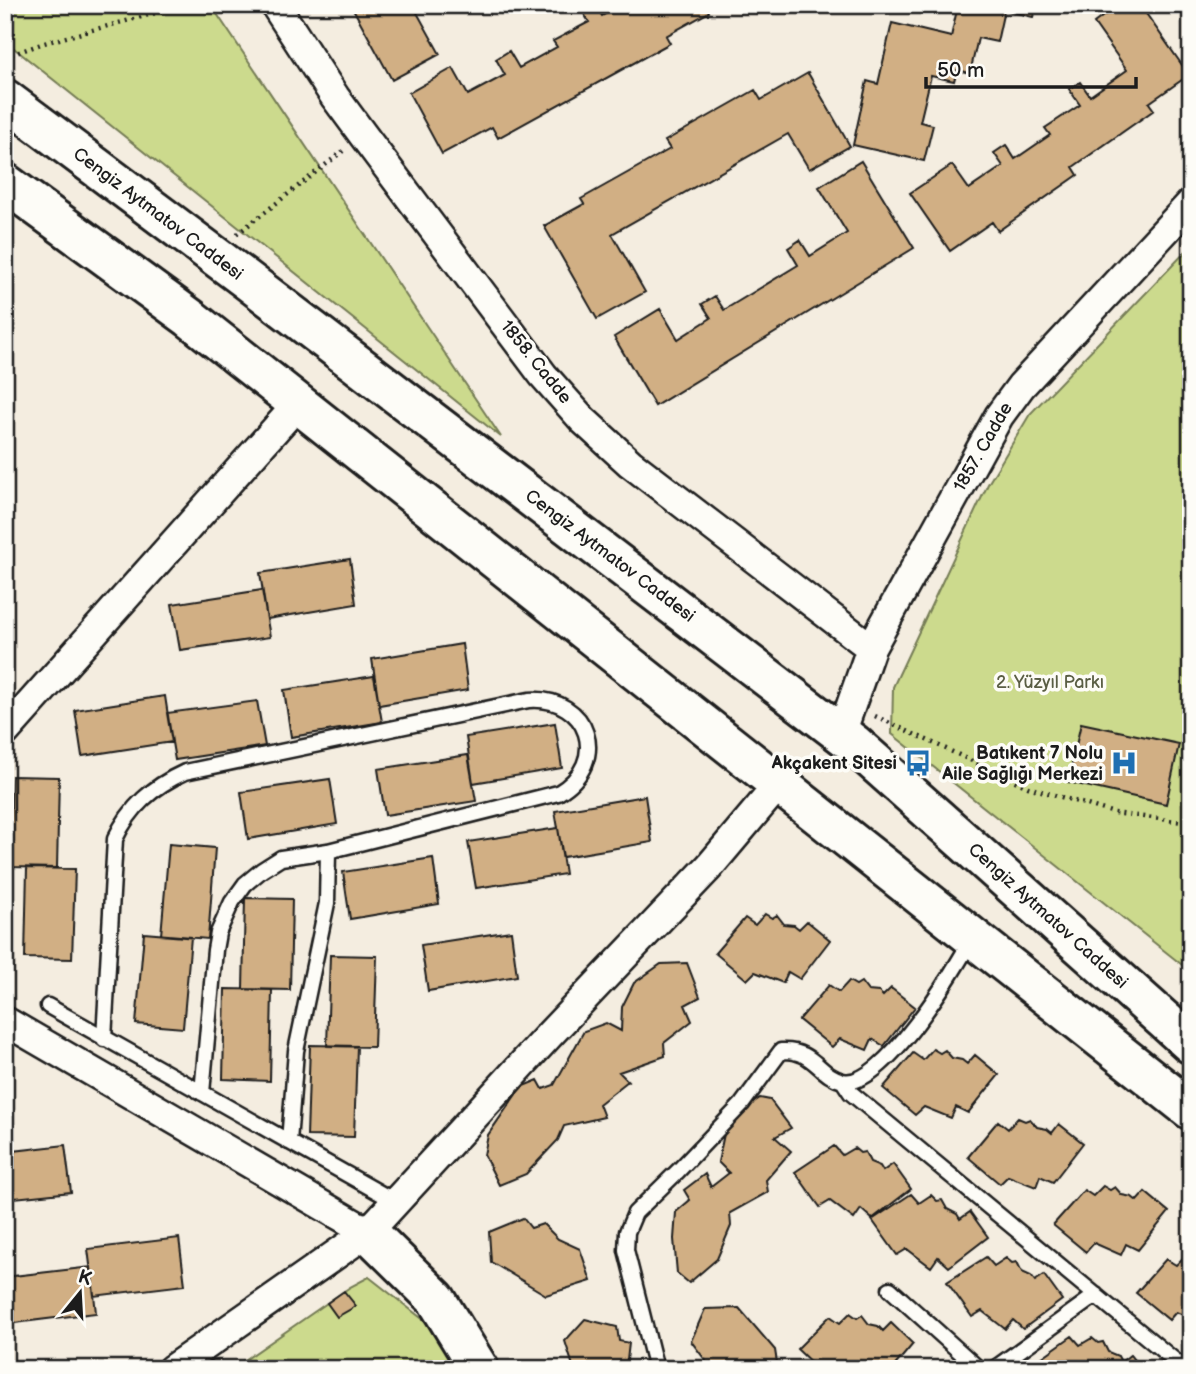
<svg xmlns="http://www.w3.org/2000/svg" width="1196" height="1374" viewBox="0 0 1196 1374" font-family="'Balsamiq Sans',sans-serif">
  <style>
    .green { fill: #ccda8d; stroke: #747b54; stroke-width: 2 }
    .building { fill: #d1af84; stroke: #1c1c1c; stroke-width: 2 }
    .lines { fill: none; stroke-linecap: round; stroke-linejoin: round }
    .service-casing { stroke: #1c1c1c; stroke-width: 19 }
    .minor-casing { stroke: #1c1c1c; stroke-width: 33 }
    .secondary-casing { stroke: #1c1c1c; stroke-width: 44 }
    .primary-casing { stroke: #1c1c1c; stroke-width: 44 }
    .path { stroke: #1c1c1c; stroke-width: 4.5; stroke-dasharray: 2 5; stroke-linecap: butt }
    .service { stroke: #fdfcf7; stroke-width: 14 }
    .minor { stroke: #fdfcf7; stroke-width: 28 }
    .secondary { stroke: #fdfcf7; stroke-width: 38 }
    .primary { stroke: #fdfcf7; stroke-width: 38 }
    .labels { text-anchor: middle; dominant-baseline: central; stroke-width: 7; stroke-linejoin: round; paint-order: stroke }
    .street-label { font-size: 18px; fill: #1c1c1c; stroke: #fdfcf7 }
    .park-label { font-size: 18px; fill: #5a5e44; stroke: #fdfcf7 }
    .poi-label { font-size: 18px; font-weight: bold; fill: #1c1c1c; stroke: #fdfcf7; text-anchor: end }
  </style>
  <rect width="100%" height="100%" fill="#f4ede0"/>
  <filter id="ink" filterUnits="userSpaceOnUse"><feTurbulence type="fractalNoise" baseFrequency=".0143" numOctaves="2"/><feDisplacementMap in="SourceGraphic" scale="14" xChannelSelector="R" yChannelSelector="G"/><feConvolveMatrix kernelMatrix="1 2 1 2 8 2 1 2 1" color-interpolation-filters="sRGB"/></filter>
  <g filter="url(#ink)">
    <path class="green" d="M5,5H211L501,437L5,41Z
      M1191,246V972L892,734L893,687L988,484L1030,414Z
      M369,1277L425,1321L459,1369H232L350,1287Z"/>
    <path class="building" d="M351,5H422L415,9L440,54L392,80Z
      M587,5H596L602,16L622,5H705L709,12L666,36L670,43L498,138L492,127L442,154L409,93L453,68L468,95L505,75L496,59L509,51L519,68L557,47L553,41L589,22L581,9Z
      M958,5H1044L1043,12L1035,10L1033,17L1004,10L997,42L978,38L970,73L957,70L954,81L931,76L920,122L933,125L924,161L853,145L867,81L878,84L892,23L951,37Z
      M1118,5H1140L1189,75L1149,103L1154,110L1073,167L1078,175L998,231L992,222L950,251L910,193L952,165L969,189L1003,166L994,153L1006,145L1015,159L1050,135L1045,128L1080,105L1069,89L1080,82L1090,96L1127,70L1094,23Z
      M808,73L850,146L809,169L788,134L612,234L645,292L597,319L544,226L584,204L581,199L670,149L665,141L755,90L761,100Z
      M861,161L914,248L655,406L614,337L660,309L678,339L711,318L702,304L715,296L724,310L798,265L788,248L800,240L810,256L847,233L819,187Z
      M350,559L356,604L267,619L260,573Z
      M262,590L270,637L180,650L172,604Z
      M462,644L468,690L379,705L372,659Z
      M374,676L382,722L291,737L284,690Z
      M165,696L172,742L82,756L75,710Z
      M257,701L265,746L175,760L167,713Z
      M555,723L562,768L473,783L466,737Z
      M1081,723L1179,744L1166,804L1068,782Z
      M468,755L476,801L385,815L378,769Z
      M12,776L59,777L57,868L10,867Z
      M330,779L337,824L248,839L241,792Z
      M645,796L652,842L563,857L555,811Z
      M558,828L565,874L476,888L468,842Z
      M169,844L215,848L208,939L161,935Z
      M433,858L439,904L350,919L343,872Z
      M27,868L75,869L72,959L25,958Z
      M245,898L292,899L290,990L243,989Z
      M765,914L772,918L777,915L784,924L794,925L799,929L807,921L830,940L800,979L788,972L783,983L755,972L747,980L715,953L745,918L755,925Z
      M511,931L517,976L428,991L421,945Z
      M144,933L191,937L183,1028L136,1024Z
      M330,955L377,956L374,1047L327,1046Z
      M687,963L700,997L685,1005L692,1021L664,1043L665,1056L619,1072L628,1081L599,1104L604,1117L564,1126L558,1140L526,1174L499,1185L484,1155L488,1135L521,1087L538,1080L543,1089L554,1085L584,1031L606,1023L621,1031L622,1007L634,983L661,964Z
      M849,981L856,985L861,982L868,991L879,992L883,996L891,988L915,1007L884,1046L872,1039L867,1050L840,1039L832,1047L799,1020L829,985L839,992Z
      M225,989L272,990L270,1081L223,1079Z
      M310,1045L357,1046L354,1137L307,1136Z
      M933,1049L940,1053L945,1050L952,1058L962,1060L967,1064L975,1055L999,1075L968,1113L956,1107L951,1118L924,1107L915,1115L883,1088L913,1053L923,1060Z
      M760,1098L770,1100L791,1128L775,1137L791,1151L766,1180L768,1192L730,1213L731,1226L717,1259L689,1283L677,1273L674,1239L676,1212L690,1200L684,1190L705,1174L711,1187L729,1173L718,1162L724,1134L738,1113Z
      M1018,1118L1025,1121L1030,1119L1037,1127L1047,1129L1052,1133L1059,1124L1083,1143L1053,1182L1040,1176L1036,1187L1008,1176L1000,1184L968,1157L998,1121L1008,1129Z
      M65,1145L71,1192L5,1199V1152Z
      M834,1146L842,1155L854,1148L860,1153L865,1152L870,1162L880,1166L883,1171L893,1164L911,1189L872,1219L861,1209L854,1219L830,1201L820,1207L795,1172Z
      M1103,1186L1110,1190L1115,1187L1122,1195L1132,1197L1137,1201L1145,1192L1169,1212L1138,1250L1126,1244L1121,1255L1094,1243L1086,1252L1053,1225L1084,1190L1093,1196Z
      M911,1194L919,1203L931,1195L937,1201L942,1200L947,1209L957,1214L960,1219L970,1212L988,1237L949,1267L938,1257L931,1267L907,1249L897,1255L872,1220Z
      M523,1218L531,1228L543,1224L558,1239L580,1249L591,1281L546,1295L491,1262L489,1232Z
      M179,1238L185,1285L94,1296L88,1249Z
      M1186,1255L1191,1257V1318L1176,1312L1169,1320L1136,1293L1166,1259L1176,1265Z
      M986,1257L994,1266L1006,1258L1012,1263L1017,1262L1022,1272L1031,1276L1035,1281L1044,1275L1062,1300L1023,1329L1013,1320L1005,1329L982,1311L972,1317L947,1282Z
      M91,1267L96,1313L6,1324L5,1277Z
      M344,1291L356,1306L337,1317L327,1303Z
      M739,1308L775,1350L778,1369H712L691,1341L705,1309Z
      M850,1313L857,1318L862,1315L869,1324L878,1326L883,1331L891,1323L913,1344L892,1369H818L797,1349L830,1316L840,1323Z
      M585,1319L617,1327L619,1341L629,1343L626,1369H574L565,1341Z
      M1072,1336L1080,1345L1092,1338L1098,1343L1103,1342L1108,1352L1118,1356L1121,1362L1130,1355L1141,1369H1038L1034,1363Z"/>
    <g class="lines">
      <g class="service-casing">
        <path id="service" d="M48,1006L396,1202
          M104,1039L115,839C130,807 152,787 185,772L529,700C589,696 611,762 558,793L328,851L281,858L262,870L245,884L232,902L218,933L215,950L202,1093
          M843,1081L851,1093L1185,1369
          M289,1142L296,1051L327,903L328,851
          M890,1289L979,1369
          M656,1369L626,1250L627,1232L635,1213L678,1171L742,1104L781,1051C814,1049 819,1076 843,1081C882,1090 955,970 972,938
          M994,1369L1096,1295"/>
      </g>
      <g class="minor-casing">
        <path id="minor" d="M275,5L335,97L363,135L543,375L583,420L630,463L871,648
          M5,732L298,404
          M841,734L871,648L999,416L1021,386L1191,203
          M5,1021L368,1232
          M172,1369L368,1232L551,1033L709,867L779,784"/>
      </g>
      <g class="secondary-casing">
        <path id="secondary" d="M368,1232L436,1299L479,1369"/>
      </g>
      <g class="primary-casing">
        <path id="primary" d="M5,99L247,280L853,743L1191,1044
          M5,183L190,318L1191,1110"/>
      </g>
      <path class="path" d="M5,57L44,43L186,5
        M237,234L343,151
        M875,716L1028,787L1114,813L1191,823"/>
      <use href="#service" class="service"/>
      <use href="#minor" class="minor"/>
      <use href="#secondary" class="secondary"/>
      <use href="#primary" class="primary"/>
    </g>
  </g>
  <defs>
    <g id="bus-bare" transform="scale(2.1)"><path d="M-5-6H5V4H4V6H2V4H-2V6H-4V4H-5ZM-3.5-4V0h7V-4ZM-3.5 1.2v1.5H-2V1.2ZM2 1.2v1.5H3.5V1.2Z" fill="#1f6fb2" stroke="#fdfcf7" stroke-width="2.5" paint-order="stroke"/></g>
    <g id="hospital-bare" transform="scale(2.1)"><path d="M-5-5h3v3.5h4V-5h3V5h-3V1.5h-4V5h-3Z" fill="#1f6fb2" stroke="#fdfcf7" stroke-width="2.5" paint-order="stroke"/></g>
  </defs>
  <g fill-rule="evenodd">
    <use href="#bus-bare" x="918" y="763"/>
    <use href="#hospital-bare" x="1124" y="763"/>
  </g>
  <g class="labels">
    <g class="street-label">
      <text transform="translate(158 214) rotate(37)">Cengiz Aytmatov Caddesi</text>
      <text transform="translate(536 362) rotate(51)">1858. Cadde</text>
      <text transform="translate(983 447) rotate(-60)">1857. Cadde</text>
      <text transform="translate(610 556) rotate(37)">Cengiz Aytmatov Caddesi</text>
      <text transform="translate(1048 916) rotate(42)">Cengiz Aytmatov Caddesi</text>
    </g>
    <g class="park-label">
      <text x="1050" y="682">2. Yüzyıl Parkı</text>
    </g>
    <g class="poi-label">
      <text x="1103" y="753">Batıkent 7 Nolu<tspan x="1103" dy="21">Aile Sağlığı Merkezi</tspan></text>
      <text x="897" y="763">Akçakent Sitesi</text>
    </g>
  </g>
  <rect width="1196" height="1374" fill="none" stroke="#fdfcf7" stroke-width="28"/>
  <rect x="14" y="14" width="1168" height="1346" fill="none" stroke="#1c1c1c" stroke-width="2.5" filter="url(#ink)"/>
  <g transform="translate(80 1293) rotate(18)" stroke="#fdfcf7" stroke-width="5" paint-order="stroke">
  <path d="M0-5L12 26L0 18L-12 26Z" fill="#1c1c1c"/>
  <text y="-10" font-size="19" font-weight="bold" text-anchor="middle" fill="#1c1c1c">K</text>
  </g>
  <path d="M926 77v10h210v-10" fill="none" stroke="#1c1c1c" stroke-width="3.5"/>
  <text x="937" y="77" font-size="21" fill="#1c1c1c" stroke="#fdfcf7" stroke-width="5" paint-order="stroke">50 m</text>
</svg>
